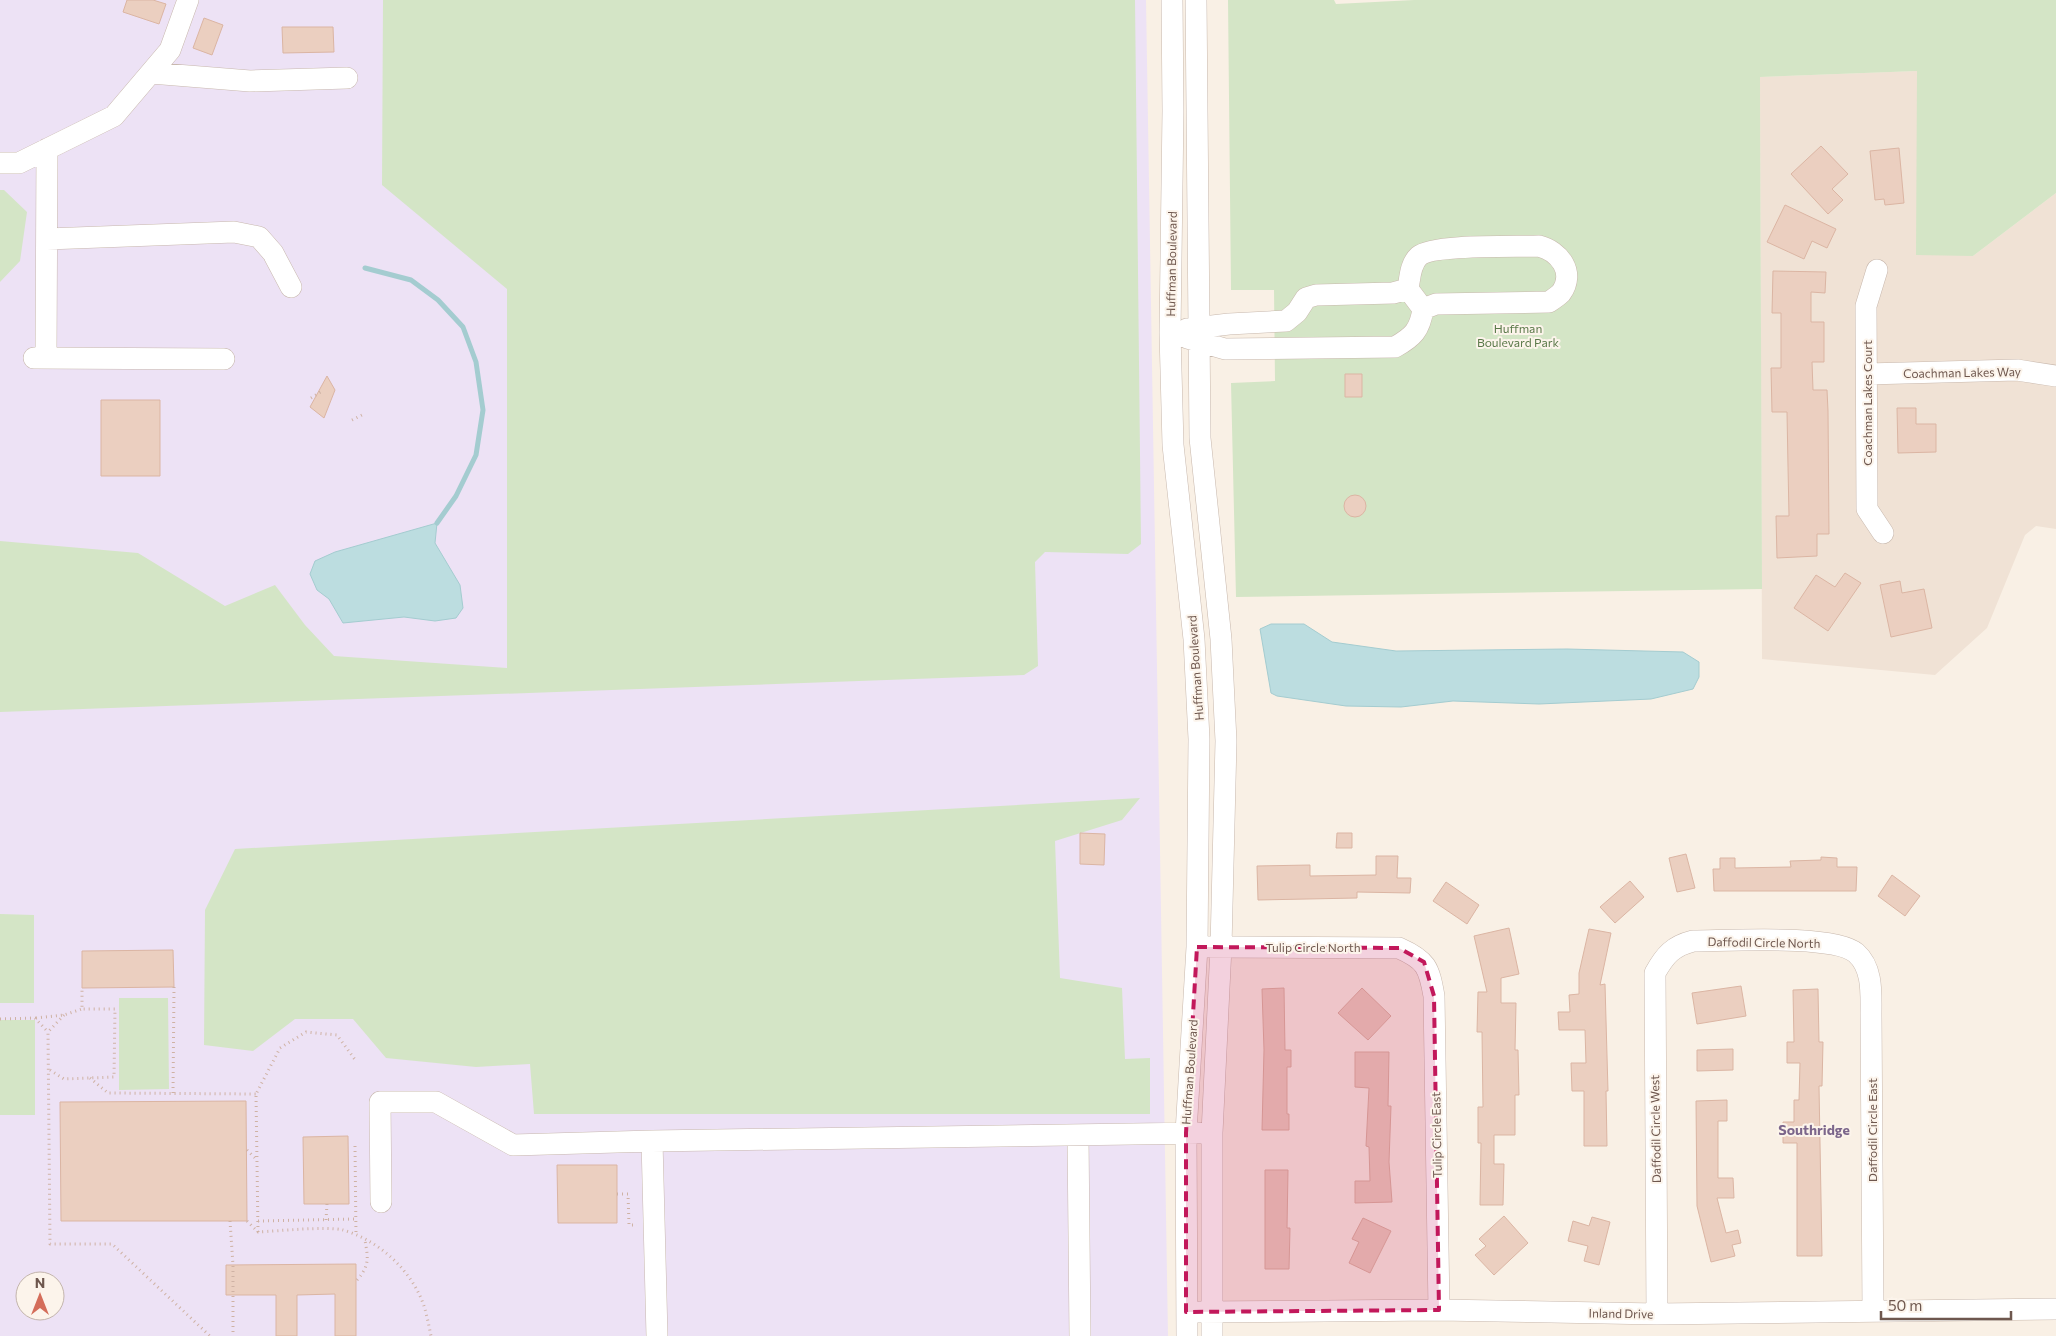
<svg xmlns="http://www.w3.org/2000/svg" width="2056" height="1336" viewBox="0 0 2056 1336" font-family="Commissioner,sans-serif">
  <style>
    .residential { fill: #f0e2d5 }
    .education { fill: #ede2f5; fill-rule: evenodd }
    .green { fill: #d4e5c6 }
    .water { fill: #bcdde0; stroke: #a4ccd0 }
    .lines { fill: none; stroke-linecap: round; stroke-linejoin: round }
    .stream { stroke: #a4ccd0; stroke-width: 5 }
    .building { fill: #ebcfc0; stroke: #dbb5a3 }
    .minor-casing { stroke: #c8b8ad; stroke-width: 22 }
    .path { stroke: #cfb2a4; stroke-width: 3; stroke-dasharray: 1 4; stroke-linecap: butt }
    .minor { stroke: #fff; stroke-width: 21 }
    .marked { fill: #c2185b; fill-opacity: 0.2; stroke: #c2185b; stroke-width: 4; stroke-dasharray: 10 6; stroke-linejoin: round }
    .labels { text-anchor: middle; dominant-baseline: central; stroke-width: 4; stroke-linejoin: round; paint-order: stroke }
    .street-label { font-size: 12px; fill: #6e574e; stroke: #fcf4eb }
    .park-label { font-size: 12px; fill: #5b794a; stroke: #fcf4eb }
    .neighbourhood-label { font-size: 14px; font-weight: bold; fill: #7c668b; stroke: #fcf4eb }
  </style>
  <rect width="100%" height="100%" fill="#f9f0e5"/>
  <path class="residential" d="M1917,71L1973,256L2056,193V529L2036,526L2025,535L1987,628L1935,675L1762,659L1760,77Z"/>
  <path class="education" d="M0,0H1146L1168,1336H0ZM25,1281H55V1311H25Z"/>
  <path class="green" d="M383,0H1135L1141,544L1128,554L1045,552L1035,562L1038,666L1024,675L0,712V541L138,553L225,606L275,585L305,625L334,656L507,668V289L382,185Z
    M1228,0H1334L1336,4L1414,0H2056V193L1973,256L1916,255L1917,71L1760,77L1762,589L1236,597L1231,383L1275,381L1274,290H1231Z
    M0,190H4L27,212L20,261L0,282Z
    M1140,798L1122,820L1055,841L1060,978L1122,988L1125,1059L1150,1058V1114H534L530,1064L476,1067L386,1058L353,1019H295L253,1051L204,1045L205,910L235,849Z
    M0,914L34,915V1003H0Z
    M119,998H168L169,1089L119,1090Z
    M0,1020H35V1115H0Z"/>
  <path class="water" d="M437,523L435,543L460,585L463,608L456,618L435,621L404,617L343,623L329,599L317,590L310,574L315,561L335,552Z
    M1271,624H1304L1332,642L1396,651L1567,649L1683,652L1699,662V677L1693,689L1651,699L1539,704L1453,701L1401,707L1346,706L1277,696L1271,693L1260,629Z"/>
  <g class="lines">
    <path class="stream" d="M365,268L411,280L438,300L463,327L476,362L483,410L476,455L456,496L437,523"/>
  </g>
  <path class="building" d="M127,0H153L166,4L159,24L123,12Z
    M204,18L223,25L212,55L193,48Z
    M282,27H333L334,52L283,53Z
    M1821,146L1848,174L1832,189L1843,200L1828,214L1791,174Z
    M1899,148L1904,203L1885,205L1884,199L1875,200L1870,151Z
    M1785,205L1836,229L1827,248L1812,241L1804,259L1767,242Z
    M1773,271L1826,272L1825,293L1811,292V322H1824V362H1812L1813,390H1827L1828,411L1829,534H1817V556L1777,558L1776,516H1789L1788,466L1787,412H1772L1771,368H1781V313H1772Z
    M1345,374H1362V397H1345Z
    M327,376L335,390L324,418L310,407Z
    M101,400H160V476H101Z
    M1897,408H1916V424H1936V452L1898,453Z
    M1344 506a11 11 0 1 1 22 0a11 11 0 1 1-22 0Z
    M1845,573L1861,583L1828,631L1794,608L1816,575L1835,587Z
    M1900,581L1902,593L1924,589L1932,628L1891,637L1880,585Z
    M1080,833L1105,834L1104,865L1080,864Z
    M1337,833H1352V848H1336Z
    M1686,854L1695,888L1677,892L1669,858Z
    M1376,856H1398L1397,878H1411L1410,893L1357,892V898L1258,900L1257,866L1310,865V876L1376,875Z
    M1821,857L1837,858V867H1857L1856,891H1714L1713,869H1720V858H1735V868L1791,867L1790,861L1821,860Z
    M1892,875L1920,896L1905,916L1878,896Z
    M1630,881L1644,897L1615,923L1600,907Z
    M1446,882L1479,905L1467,924L1433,901Z
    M1509,928L1519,974L1501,978V1003H1516L1515,1050H1518L1519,1095H1515V1135H1494V1164H1504L1503,1205H1480L1481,1143H1478V1107H1483L1482,1032H1477L1478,992H1487L1474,936Z
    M1589,929L1611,933L1600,985L1605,984L1608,1091H1606L1607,1146H1584V1091H1572L1571,1063H1586L1585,1030H1559L1558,1012H1570L1569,995L1579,994V973Z
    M173,950L174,987L82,988V951Z
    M1741,986L1746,1016L1697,1024L1692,993Z
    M1284,988L1285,1050H1291V1067H1287V1114H1289V1130H1262L1264,1050L1262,989Z
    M1362,988L1391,1016L1368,1040L1338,1013Z
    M1818,989L1819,1042H1823L1822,1086H1819L1822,1256H1797V1143H1783V1122H1794V1100H1799L1800,1063H1787V1042H1794L1793,990Z
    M1733,1049V1070L1697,1071V1050Z
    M1355,1052H1389L1388,1106H1391L1389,1162L1392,1202L1355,1203V1181H1370L1369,1147L1366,1146L1369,1088L1355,1087Z
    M1727,1100V1121H1718V1178H1733L1734,1198H1717L1726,1233L1738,1230L1741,1243L1732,1245L1735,1256L1711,1262L1697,1206L1696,1101Z
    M246,1101L247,1221H61L60,1102Z
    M348,1136L349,1204H304L303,1137Z
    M557,1165H617V1223H558Z
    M1265,1170H1288L1287,1228H1290L1289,1269H1265Z
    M1504,1216L1528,1243L1494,1275L1475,1255L1486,1246L1479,1239Z
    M1592,1217L1610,1222L1599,1265L1584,1261L1588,1246L1568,1241L1573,1221L1589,1226Z
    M1363,1218L1391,1231L1370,1273L1349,1263L1359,1242L1352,1239Z
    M356,1264V1336H335V1294L297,1295V1336H276V1295H226V1265Z"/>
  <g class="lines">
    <g class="minor-casing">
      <path id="minor" d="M1172,0L1173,111L1170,333L1173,445L1194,639L1199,739L1197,947L1186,1133L1187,1336
        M1196,0L1200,438L1221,639L1226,741L1221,947L1212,1133V1336
        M151,73L250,81L347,78
        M0,163H19L114,116L170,50L188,0
        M47,239L234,232L259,237L273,253L291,287
        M1877,270L1866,306L1867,509L1883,533
        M1187,329L1229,324L1286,321L1297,312L1306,298L1316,295L1393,293L1408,289
        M1187,338L1225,349L1395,347C1413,337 1420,330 1423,309L1408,289C1410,278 1410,264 1419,256C1433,244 1516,247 1539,246C1559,251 1576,272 1561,293C1558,296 1552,300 1549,302L1436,304L1423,309
        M46,357L47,149
        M34,358L224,359
        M1867,374L2017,370L2056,376
        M1208,947L1399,948C1426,960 1429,967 1434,996L1439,1310
        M1078,1136L1080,1336
        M381,1202L380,1102H436L513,1145L652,1141
        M1199,1312L1439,1310L1657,1314L2056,1309
        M1657,1314L1655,973C1665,955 1673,946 1693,941C1726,941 1834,934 1856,953C1873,968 1871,993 1871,1014L1873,1311
        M657,1336L652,1141L1199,1133"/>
    </g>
    <path class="path" d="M311,398L322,391
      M352,420L364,414
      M64,1015L48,1032L50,1244H112L210,1336
      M36,1018L64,1015L82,1009
      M0,1019L35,1018L48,1032
      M50,1070L64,1079L114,1077L115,1009H82V988
      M90,1078L108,1093L256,1094
      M173,1093L174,987
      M355,1146L356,1236
      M247,1150L257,1160
      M617,1194H628L629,1225H637
      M326,1220L327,1204
      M230,1221L233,1265V1336
      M247,1221L258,1232C278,1231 327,1226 343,1230C378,1240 412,1270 424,1306C427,1316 429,1326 431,1336
      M258,1221L355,1219
      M258,1232L256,1094L280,1048L306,1032L337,1035L356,1061
      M357,1280C370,1265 368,1258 365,1240"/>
    <use href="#minor" class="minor"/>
  </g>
  <path class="marked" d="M1197,947L1399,948L1424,962L1434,996L1439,1310L1186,1312V1133Z"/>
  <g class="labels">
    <g class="street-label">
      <text transform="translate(1171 264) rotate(-89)">Huffman Boulevard</text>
      <text transform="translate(1962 372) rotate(-1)">Coachman Lakes Way</text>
      <text transform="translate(1867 403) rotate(-90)">Coachman Lakes Court</text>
      <text transform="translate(1195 668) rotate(-94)">Huffman Boulevard</text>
      <text transform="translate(1764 942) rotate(1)">Daffodil Circle North</text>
      <text x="1313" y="947">Tulip Circle North</text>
      <text transform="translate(1189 1072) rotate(-86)">Huffman Boulevard</text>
      <text transform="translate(1655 1129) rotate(-91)">Daffodil Circle West</text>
      <text transform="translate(1872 1130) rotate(-90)">Daffodil Circle East</text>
      <text transform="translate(1436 1135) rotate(-91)">Tulip Circle East</text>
      <text transform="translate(1621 1313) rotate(1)">Inland Drive</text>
    </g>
    <g class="park-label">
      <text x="1518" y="328">Huffman<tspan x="1518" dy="14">Boulevard Park</tspan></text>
    </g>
    <g class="neighbourhood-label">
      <text x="1814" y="1129">Southridge</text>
    </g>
  </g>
  <g transform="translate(40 1296)"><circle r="24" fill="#fcf4eb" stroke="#c3b5ac"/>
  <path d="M0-4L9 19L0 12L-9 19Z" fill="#d46d5a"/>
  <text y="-8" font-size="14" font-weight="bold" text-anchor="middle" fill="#6e574e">N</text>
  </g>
  <path d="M1881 1311v8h130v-8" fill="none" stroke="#6e574e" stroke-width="2.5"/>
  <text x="1888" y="1311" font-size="15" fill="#6e574e" stroke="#fcf4eb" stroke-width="4" paint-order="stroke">50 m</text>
</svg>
